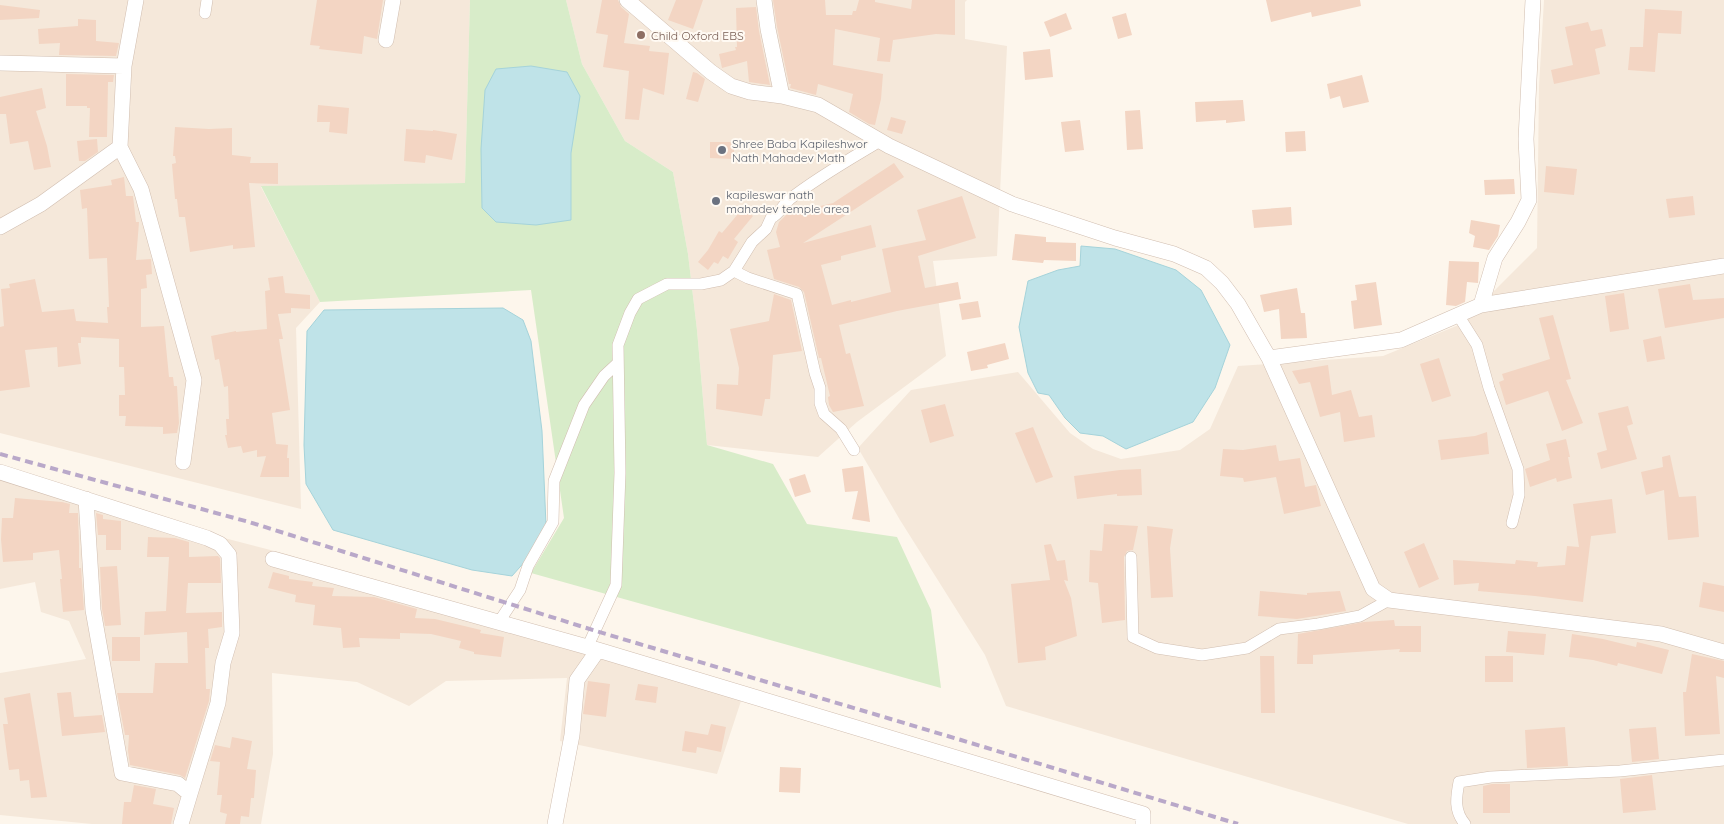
<svg xmlns="http://www.w3.org/2000/svg" width="1724" height="824" viewBox="0 0 1724 824" font-family="Quicksand,sans-serif">
  <style>
    .residential { fill: #f5e8da }
    .green { fill: #d8ecc9 }
    .water { fill: #bfe3e8; stroke: #a5d3da }
    .building { fill: #f3d5c3 }
    .lines { fill: none; stroke-linecap: round; stroke-linejoin: round }
    .pedestrian-casing { stroke: #d1beb0; stroke-width: 12 }
    .minor-casing { stroke: #d1beb0; stroke-width: 16 }
    .pedestrian { stroke: #fff; stroke-width: 11 }
    .minor { stroke: #fff; stroke-width: 15 }
    .rail { stroke: #b9a8c9; stroke-width: 4; stroke-dasharray: 8 5; stroke-linecap: butt }
    .education-dot { fill: #8d6e63; stroke: #fffaf3; stroke-width: 2 }
    .worship-dot { fill: #6b7280; stroke: #fffaf3; stroke-width: 2 }
    .labels { text-anchor: middle; dominant-baseline: central; stroke-width: 4; stroke-linejoin: round; paint-order: stroke }
    .education-label { font-size: 12px; fill: #785e54; stroke: #fffaf3; text-anchor: start }
    .worship-label { font-size: 12px; fill: #5b616d; stroke: #fffaf3; text-anchor: start }
  </style>
  <rect width="100%" height="100%" fill="#fdf6ec"/>
  <path class="residential" d="M0,0H470L465,183L261,187L320,302L296,328L301,509L0,433Z
    M566,0H967L965,2V39L1007,46L997,256L933,261L946,356L857,422L818,457L707,445L697,330L688,254L673,172L625,141L582,64Z
    M1544,0H1724V824H1408L1006,706L985,655L900,520L858,448L911,390L1018,372L1070,433L1093,449L1121,459L1180,450L1210,429L1238,366L1383,356L1461,324L1537,248L1539,86Z
    M0,471L205,533L286,554L510,625L741,701L717,774L560,741L567,678L446,681L409,706L357,682L272,673L273,754L261,824H92L0,815V673L86,659L69,621L41,612L35,582L0,589Z"/>
  <path class="green" d="M470,0H566L582,64L625,141L673,172L688,254L697,330L707,445L773,464L807,524L897,537L931,610L941,688L531,573L564,518L531,290L320,302L261,186L465,183Z"/>
  <path class="water" d="M531,66L567,72L580,96L571,153V220L536,225L496,222L482,208L481,149L485,90L496,69Z
    M1081,246L1115,249L1176,270L1201,290L1230,345L1215,388L1193,422L1126,449L1103,436L1080,433L1065,418L1049,395L1038,393L1028,373L1019,327L1028,281L1058,270L1080,266Z
    M503,308L523,320L531,341L542,431L546,525L536,549L512,576L472,570L333,530L306,484L304,445L307,331L324,310Z"/>
  <path class="building" d="M317,0H383L377,39L364,36L362,54L319,49L320,46L310,45Z
    M602,0H618L621,7L629,14L624,43L650,46L649,51L669,53L664,95L643,88L639,120L625,119L629,71L603,67L608,35L596,33Z
    M676,0H703L693,29L668,20Z
    M773,0H825L826,15H852L853,11H856L859,0H875V2L911,9L912,0H955V35L936,34L893,40L890,62L877,61L880,38L835,29L833,65L883,74L881,99L875,125L869,124L849,112L853,94L818,84L816,95L790,88L791,84H789L777,27Z
    M1266,0H1360L1361,6L1312,17L1311,12L1271,22Z
    M0,5L40,10L39,18L0,20Z
    M756,7L759,31L770,85L749,82L747,61L722,68L719,54L736,50L735,47H737L736,8Z
    M1645,9L1682,11L1681,34L1658,33L1655,72L1628,70L1630,47H1643Z
    M1066,13L1072,29L1050,37L1044,22Z
    M1126,13L1132,35L1118,39L1112,17Z
    M78,19L96,20V41L119,43L116,56L59,55L60,43L39,44L38,29L78,26Z
    M1588,22L1591,31L1602,29L1606,46L1595,49L1600,74L1554,84L1551,70L1573,65L1565,27Z
    M1050,49L1053,77L1025,80L1023,52Z
    M693,72L697,73L705,79L698,102L686,99Z
    M66,74L114,75L113,82H108L107,137H89L90,108H87V106H66Z
    M1362,75L1369,102L1343,108L1340,96L1330,99L1327,84Z
    M42,88L46,108L36,111L47,146L51,167L34,170L28,141L10,144L6,114H0V97Z
    M1243,100L1245,121L1226,123V120L1196,122L1195,102Z
    M318,105L349,108L347,134L329,132L330,122H317Z
    M1140,110L1143,149L1127,150L1125,111Z
    M891,117L906,121L902,134L887,130Z
    M1080,120L1084,150L1065,152L1061,122Z
    M175,127L209,129L232,128V155L251,157L250,163H278V184L249,183L255,247L233,249V245L190,252L185,217H179L177,199H175L172,164L176,163L175,156H173Z
    M406,129L433,131V130L457,134L452,160L426,155L425,163L404,161Z
    M1305,131L1306,151L1286,152L1285,132Z
    M97,139L98,152L85,161H79L77,141Z
    M710,142H734V159L710,158Z
    M894,163L904,177L803,243L871,225L876,247L841,256V260L821,265L832,305L851,300V302L891,292L882,249L926,240L917,210L962,196L976,238L918,256L925,288L958,282L961,299L897,311L839,325L846,354L850,353L864,406L833,412L829,405L828,397L830,396L821,358H819L804,292L799,287L774,279L767,250L780,247L776,232L779,222L787,214L833,203Z
    M1546,166L1577,169L1574,195L1544,192Z
    M124,177L126,196H133L136,222H139L136,260L151,259L152,274L146,275L147,288L141,289V327L164,326L169,377H173L174,386H177L179,423L177,433L163,434V427L125,426L126,416H119V395H125L124,367H119V339L81,337V343H78L81,364L58,367L57,347L25,350L30,387L0,391V327L4,326L1,289L10,288L9,284L35,279L42,312L74,309L76,321L108,323L107,307H109L107,258L89,259L87,208L82,209L80,190L112,185L111,180Z
    M1514,179L1515,194L1485,195L1484,180Z
    M1693,196L1695,215L1669,218L1666,199Z
    M1291,207L1292,225L1254,228L1252,210Z
    M743,208L753,216L734,239L738,242L728,259L723,256L718,264L714,262L708,270L698,262L708,250L719,231L722,233Z
    M1471,220L1500,225L1498,236L1489,250L1473,247L1475,236L1469,233Z
    M1015,234L1046,237V242L1076,243V261L1044,260L1043,263L1012,260Z
    M1449,261L1479,262L1478,283L1467,282L1465,302L1456,306L1446,305Z
    M283,276L285,293L310,295V309L291,308V313L278,314L283,339H279L290,410L272,413L276,444L288,445L287,458H289V477H260L266,456L257,457V450L243,453L241,446L228,448L225,435H227L226,419H229L228,386L224,387L219,359L215,360L211,336L236,331V332L267,329L265,291L270,290L268,278Z
    M1376,282L1382,325L1354,329L1351,301L1357,300L1355,285Z
    M1690,284L1693,300L1724,298V318L1665,328L1658,289Z
    M1297,288L1301,313H1305L1307,338L1281,339L1279,309L1264,312L1260,295Z
    M1624,293L1629,329L1610,332L1605,296Z
    M774,294L791,300L802,351L773,355L770,399H765L762,416L716,409L717,384L738,385L739,368L730,329L769,321Z
    M978,301L981,317L962,320L959,304Z
    M1553,315L1571,379L1566,380L1583,423L1562,431L1548,391L1506,405L1499,382L1504,380L1502,374L1550,359L1539,318Z
    M1661,336L1665,359L1647,362L1643,340Z
    M1005,343L1009,359L987,365L988,368L971,371L967,352Z
    M1439,358L1451,396L1432,402L1420,364Z
    M1328,365L1332,395L1351,390L1359,417L1372,415L1375,437L1344,442L1340,412L1320,417L1310,382L1299,384L1292,371Z
    M945,404L954,436L930,443L921,410Z
    M1628,406L1633,424L1627,426L1637,459L1601,469L1597,453L1607,450L1598,413Z
    M1033,427L1053,477L1036,483L1015,433Z
    M1487,432L1489,454L1441,460L1438,440L1475,436Z
    M1566,439L1570,457H1568L1572,478L1557,482L1556,478L1530,487L1525,469L1550,460L1546,444Z
    M1276,445L1279,461L1300,458L1305,487L1316,485L1321,506L1284,514L1276,477L1244,482L1243,478L1220,476L1223,449L1243,450Z
    M1670,455L1679,497L1696,496L1699,537L1668,540L1664,490L1646,495L1641,472L1663,467L1662,457Z
    M863,466L870,522L852,519L858,491L845,492L842,469Z
    M1141,469L1142,495L1117,496V494L1077,499L1074,476L1120,470Z
    M805,474L811,492L795,497L789,479Z
    M15,498L62,502L70,504L69,513H78L79,545V568H81L84,610L63,612L60,579H62L59,550L33,553V560L3,562L1,539L2,518H13Z
    M1612,499L1616,533L1591,536L1583,602L1535,596L1478,591L1479,583L1454,585L1453,560L1515,564L1516,560L1538,562L1537,567L1565,565L1567,546L1579,547L1573,504Z
    M96,513L103,515V519L121,521V550H106V535H98Z
    M1104,524L1138,526L1133,550L1127,551L1124,557L1125,620L1102,623L1098,583L1089,582L1090,550L1102,551Z
    M1147,526L1173,529L1170,548L1173,597L1151,598Z
    M148,537L175,538L189,542V557L218,556L220,558L221,583H188L186,613L222,612V627L208,629L209,648H205L206,689H210L209,701L185,778L180,775L130,765L128,751L129,735H125L117,693H153L155,663H188L187,632L144,635L145,612L166,611L169,557H147Z
    M1424,543L1439,579L1419,588L1404,552Z
    M1051,544L1057,561L1065,560L1068,581L1064,580L1071,598L1077,636L1045,647L1046,660L1018,663L1011,584L1050,580L1044,545Z
    M117,566L121,625L105,626L102,609L100,567Z
    M273,572L289,576V579L313,582L312,586L334,588L332,596L374,597L417,609L415,618L435,619L481,630L480,633L504,637L501,657L474,654V652L459,648L461,641L431,634L400,633V639L359,638L360,647L343,648L341,628L313,625L315,605L295,602L296,595L268,588Z
    M1703,582L1724,586V612L1699,607Z
    M1260,591L1307,595V593L1340,591L1346,611L1297,619L1258,616Z
    M1394,620L1395,626H1421V652H1399L1400,649L1313,655V664H1297L1298,634L1364,622Z
    M1508,631L1546,634L1544,655L1506,652Z
    M1572,634L1603,639L1636,647L1637,642L1669,650L1662,674L1618,663L1617,666L1593,660L1569,657Z
    M112,637H140V661H112Z
    M1692,654L1724,661V678L1716,676L1720,734L1685,736L1683,692H1686Z
    M1260,656H1274L1275,713H1261Z
    M1485,656H1513V682H1485Z
    M588,681L610,684L606,717L583,714Z
    M638,684L658,687L656,703L635,700Z
    M71,692L74,717L102,715L105,732L62,736L57,693Z
    M30,693L47,797L31,798L29,780L20,781L19,769L9,770L3,724H8L4,698Z
    M711,724L726,727L721,752L697,747L696,753L682,751L685,731L708,735Z
    M1565,727L1568,766L1527,768L1525,730Z
    M1656,727L1659,759L1632,762L1629,729Z
    M232,737L252,741L247,769L256,770L254,798H251L249,817L241,816L240,824H225L227,814L220,812L222,795H217L220,762L210,761L215,745L230,748Z
    M780,767L801,768L800,793L779,792Z
    M1652,775L1656,810L1623,813L1620,779Z
    M1492,784H1510V813H1483V786Z
    M134,785L156,789L153,804L174,808L171,824H122L124,802H131Z"/>
  <g class="lines">
    <g class="pedestrian-casing">
      <path id="pedestrian" d="M205,13L207,0
        M1458,315L1477,345L1489,388L1518,469L1519,495L1512,523
        M854,450L841,429L824,414L820,403V388L815,373L797,294L748,278L734,271L752,242L766,229L771,218C781,213 782,205 790,199C818,177 850,159 880,141
        M1131,557L1133,637L1157,648L1202,655L1247,648L1279,629L1318,624L1360,616L1389,600
        M499,622L520,590L528,566L553,522L554,481L584,405L604,376L618,363
        M587,648L616,585L620,473L618,345L630,313L638,299L667,284H701L721,280L734,271
        M1465,824C1454,811 1456,798 1459,782L1491,777L1620,771L1724,760"/>
    </g>
    <g class="minor-casing">
      <path id="minor" d="M627,0L711,72L731,86L750,92L782,96L818,105L889,146L1012,204L1115,238L1174,254L1206,268L1222,283L1238,304L1269,358
        M764,0L768,29L782,96
        M386,40L393,0
        M0,63L124,66
        M120,147L141,189L194,380L183,462
        M0,227L41,204L120,147L124,66L136,0
        M1724,266L1481,305L1401,340L1269,358L1373,589L1389,600L1661,634L1724,652
        M1481,305L1495,258L1518,222L1529,200L1526,139L1533,0
        M0,472L207,538L220,544L229,555L232,633L223,663L218,703L190,794
        M86,499L93,610L122,773L178,784L190,794L181,824
        M273,559L598,650L1143,814V824
        M555,824L572,735L577,680L598,650"/>
    </g>
    <use href="#pedestrian" class="pedestrian"/>
    <use href="#minor" class="minor"/>
    <path class="rail" d="M0,454L249,522L596,631L961,740L1238,824"/>
  </g>
  <circle class="education-dot" cx="641" cy="35" r="5"/>
  <g class="worship-dot">
    <circle cx="722" cy="150" r="5"/>
    <circle cx="716" cy="201" r="5"/>
  </g>
  <g class="labels">
    <g class="education-label">
      <text x="651" y="35">Child Oxford EBS</text>
    </g>
    <g class="worship-label">
      <text x="732" y="143">Shree Baba Kapileshwor<tspan x="732" dy="14">Nath Mahadev Math</tspan></text>
      <text x="726" y="194">kapileswar nath<tspan x="726" dy="14">mahadev temple area</tspan></text>
    </g>
  </g>
</svg>
